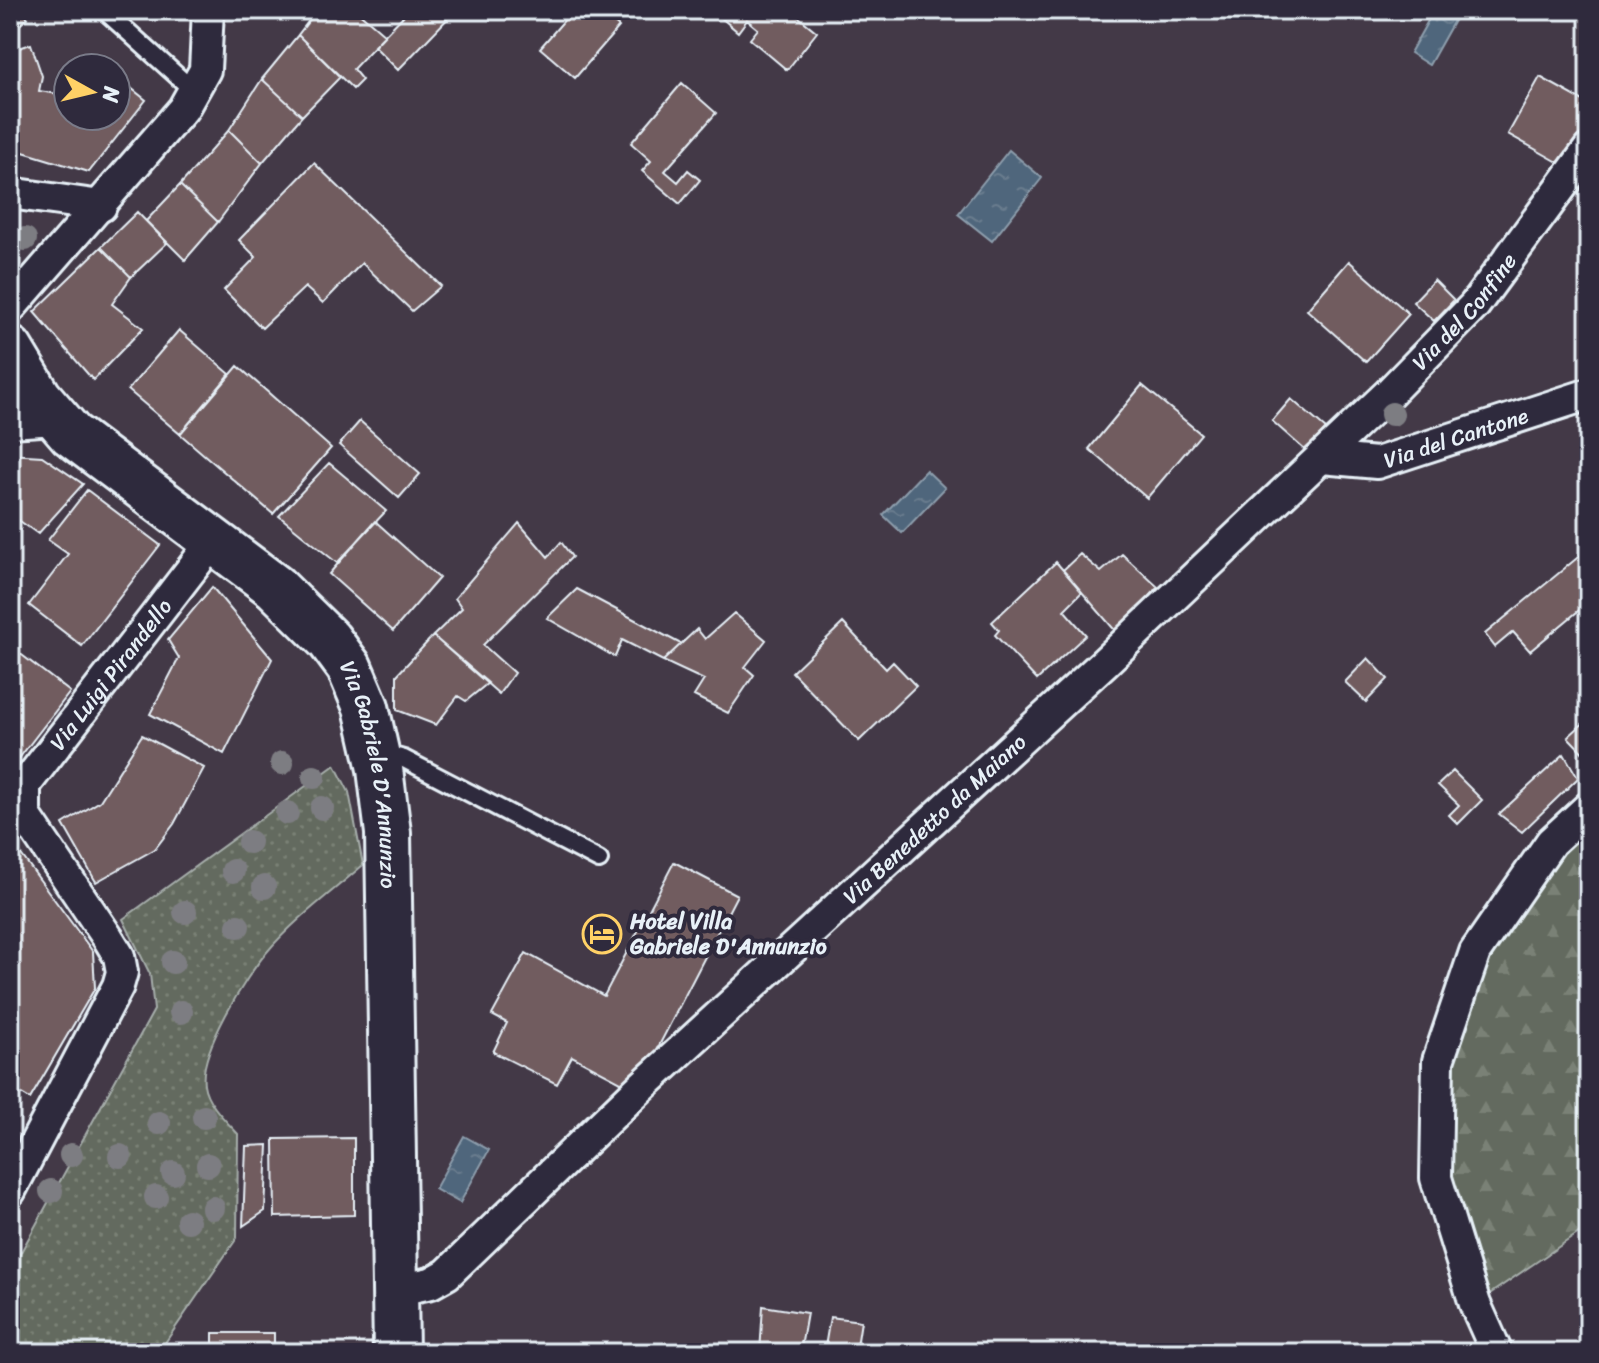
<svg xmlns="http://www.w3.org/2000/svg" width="1599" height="1363" viewBox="0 0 1599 1363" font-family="Sriracha,sans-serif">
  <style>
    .forest { fill: url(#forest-firs); stroke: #a6aeab; stroke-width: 2 }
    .park { fill: url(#park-dots); stroke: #a6aeab; stroke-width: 2 }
    .water { fill: url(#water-ripples); stroke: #8d9ead; stroke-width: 2 }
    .building { fill: #715b5f; stroke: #e8f1f8; stroke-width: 2 }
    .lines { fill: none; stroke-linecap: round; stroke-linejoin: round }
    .lane-casing { stroke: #e8f1f8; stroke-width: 22 }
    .street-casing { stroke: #e8f1f8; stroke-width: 36 }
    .secondary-casing { stroke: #e8f1f8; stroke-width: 50 }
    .lane { stroke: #2f2a3d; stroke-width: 16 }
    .street { stroke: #2f2a3d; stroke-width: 30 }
    .secondary { stroke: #2f2a3d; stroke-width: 44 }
    .tree { fill: #7d7d82 }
    .labels { text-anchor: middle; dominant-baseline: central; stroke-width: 8; stroke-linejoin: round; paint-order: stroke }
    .street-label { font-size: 22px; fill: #e8f1f8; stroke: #2f2a3d }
    .poi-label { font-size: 22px; font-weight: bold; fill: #e8f1f8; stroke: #2f2a3d; text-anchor: start }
  </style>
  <defs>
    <pattern id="forest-firs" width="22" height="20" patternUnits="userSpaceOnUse" patternTransform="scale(2)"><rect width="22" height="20" fill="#646b5e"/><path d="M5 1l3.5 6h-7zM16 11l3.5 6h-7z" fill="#7a8176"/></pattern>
    <pattern id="park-dots" width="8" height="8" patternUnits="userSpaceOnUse" patternTransform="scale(2)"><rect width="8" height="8" fill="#646b5e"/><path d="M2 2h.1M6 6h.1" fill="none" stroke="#7a8176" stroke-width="1.8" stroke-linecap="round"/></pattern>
    <pattern id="water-ripples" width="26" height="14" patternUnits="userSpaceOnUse" patternTransform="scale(2)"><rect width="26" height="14" fill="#50667b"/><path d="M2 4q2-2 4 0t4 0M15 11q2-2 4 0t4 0" fill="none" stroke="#697c8e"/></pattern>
  </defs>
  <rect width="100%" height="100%" fill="#433947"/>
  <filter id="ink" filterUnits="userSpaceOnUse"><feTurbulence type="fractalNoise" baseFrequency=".0125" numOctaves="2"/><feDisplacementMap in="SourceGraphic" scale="16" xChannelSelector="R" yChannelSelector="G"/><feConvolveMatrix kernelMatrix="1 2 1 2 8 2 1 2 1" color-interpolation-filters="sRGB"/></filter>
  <g filter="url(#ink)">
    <path class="forest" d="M1589,807V1226L1475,1304L1436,1178L1438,1061L1475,952Z"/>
    <path class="park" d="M335,765L349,792L363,865C331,893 294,920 267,952C246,976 199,1052 204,1084C206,1102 226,1121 238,1134L237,1238L158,1353H10V1272L154,1010L150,974L123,919Z"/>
    <path class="water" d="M1434,10L1456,17L1429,65L1410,53Z
      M1009,150L1042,178L992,241L958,214Z
      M926,470L945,488L902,533L883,515Z
      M464,1136L489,1150L460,1203L435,1189Z"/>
    <path class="building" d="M10,10H21L28,18L10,33Z
      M317,10H356L385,35L353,69L362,80L353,89L298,35Z
      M409,10H456L398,70L374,46Z
      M573,10H599L619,27L575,78L540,48Z
      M722,10H790L817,32L787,70L750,39L758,29L747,20L738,32L718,15Z
      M298,35L340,77L302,116L262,79Z
      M31,44L42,76L39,91L64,95L68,76V116H116V76L146,100L89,172L10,148V51Z
      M88,55L105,68H76Z
      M1540,77L1589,104V123L1565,166L1508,134Z
      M262,79L302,116L262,163L229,130Z
      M682,83L716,113L665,171L678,182L688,170L700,180L680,204L642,171L651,161L631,143Z
      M229,130L262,163L218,222L180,185Z
      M314,163L441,286L412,311L362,263L323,303L305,287L262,328L224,290L256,257L239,240Z
      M180,185L218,222L185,260L146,221Z
      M137,212L167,243L131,277L101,247Z
      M101,247L131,277L112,304L143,328L93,380L34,312Z
      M1349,261L1409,314L1366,362L1307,310Z
      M1434,280L1454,300L1434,321L1413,302Z
      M179,330L230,374L180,434L128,390Z
      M238,366L331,448L273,514L180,434Z
      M1142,385L1201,434L1147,498L1089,449Z
      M1291,399L1326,429L1306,451L1272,421Z
      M360,421L420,474L399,498L339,445Z
      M10,454L42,456L83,484L38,534L10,514Z
      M329,463L386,511L337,563L279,516Z
      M87,490L160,545L82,646L29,605L68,554L48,540Z
      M375,521L439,578L393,631L329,574Z
      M519,523L548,557L561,542L572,557L483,645L514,673L499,694L433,636L462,608L455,598Z
      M1588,549L1589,602L1530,651L1513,632L1495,647L1485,634Z
      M1080,554L1101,572L1122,554L1158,587L1118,634L1063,570Z
      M1056,562L1082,592L1064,610L1086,635L1037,680L995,635L999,630L992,622Z
      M212,587L272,659L224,754L150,714L179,658L168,640Z
      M577,589L681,644L663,661L622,640L615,657L547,618Z
      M734,613L766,640L745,667L754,675L728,713L694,696L704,680L663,661L697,629L705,639Z
      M843,623L886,669L893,662L916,686L859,741L792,672Z
      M433,636L488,683L466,701L458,696L436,725L397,710V675Z
      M14,649L70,692L10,770V654Z
      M1368,658L1388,679L1366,702L1345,682Z
      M1589,718V759L1568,737Z
      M142,735L204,768L174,824L155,849L96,882L63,824L100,801Z
      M1564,754L1578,778L1522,832L1499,814Z
      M1453,771L1482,800L1458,824L1449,815L1459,805L1438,785Z
      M20,853L93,952L95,988L30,1099L10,1087V861Z
      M674,862L737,895L636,1090L572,1056L557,1084L493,1052L507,1023L492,1015L526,953L604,996Z
      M354,1138V1215L275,1217L274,1139Z
      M268,1145L265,1211L243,1226L246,1146Z
      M763,1306L807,1313L800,1353H760Z
      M830,1317L861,1321L856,1353H824Z
      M213,1333H274V1347L286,1346V1353H213Z"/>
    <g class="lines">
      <g class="lane-casing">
        <path id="lane" d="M104,10L195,92
          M379,752L404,759L599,860"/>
      </g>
      <g class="street-casing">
        <g id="street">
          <path d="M10,193L101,206"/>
          <path d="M10,308L183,109L205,70L208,10"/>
          <path d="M10,422L56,419"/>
          <path id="s1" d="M1322,458L1377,463L1589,394"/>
          <path id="s2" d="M10,1191L118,986L122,972L119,956L108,938L25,815V785L214,540"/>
          <path id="s3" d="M397,1290L431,1283L447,1274L639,1089L1105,662L1388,394L1474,306L1589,149"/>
          <path d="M1497,1353L1475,1304L1436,1178L1438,1061L1475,952L1551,842L1589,807"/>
        </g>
      </g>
      <g class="secondary-casing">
        <g id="secondary">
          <path id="s4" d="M10,349L39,397L71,434L275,587L329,640L349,667L366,707L380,769L388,833L396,1353"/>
        </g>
      </g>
      <use href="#lane" class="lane"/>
      <use href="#street" class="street"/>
      <use href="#secondary" class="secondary"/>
    </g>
    <g class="tree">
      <circle cx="25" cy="239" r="12"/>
      <circle cx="1392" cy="414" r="12"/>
      <circle cx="282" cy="763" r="12"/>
      <circle cx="314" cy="777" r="12"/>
      <circle cx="322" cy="808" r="12"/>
      <circle cx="287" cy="813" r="12"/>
      <circle cx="249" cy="842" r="12"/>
      <circle cx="233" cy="871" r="12"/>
      <circle cx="264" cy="887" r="12"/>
      <circle cx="185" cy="912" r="12"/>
      <circle cx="238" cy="926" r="12"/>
      <circle cx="173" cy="962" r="12"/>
      <circle cx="181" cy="1012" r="12"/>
      <circle cx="204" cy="1117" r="12"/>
      <circle cx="159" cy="1123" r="12"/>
      <circle cx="71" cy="1155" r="12"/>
      <circle cx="120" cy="1156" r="12"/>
      <circle cx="208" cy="1165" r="12"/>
      <circle cx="173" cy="1173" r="12"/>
      <circle cx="51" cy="1191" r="12"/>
      <circle cx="156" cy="1197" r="12"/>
      <circle cx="213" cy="1208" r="12"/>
      <circle cx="188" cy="1221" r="12"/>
    </g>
  </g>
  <defs>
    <g id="hotel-ring" transform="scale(2)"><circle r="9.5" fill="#2f2a3d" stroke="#ffd166" stroke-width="1.5"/><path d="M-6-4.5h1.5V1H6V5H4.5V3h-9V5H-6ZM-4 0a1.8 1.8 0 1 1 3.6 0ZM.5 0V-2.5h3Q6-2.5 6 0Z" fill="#ffd166"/></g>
  </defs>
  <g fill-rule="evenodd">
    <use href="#hotel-ring" x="602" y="934"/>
  </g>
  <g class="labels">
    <g class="street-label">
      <text stroke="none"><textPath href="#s3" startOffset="1454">Via del Confine</textPath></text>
      <text stroke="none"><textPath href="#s1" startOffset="138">Via del Cantone</textPath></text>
      <text stroke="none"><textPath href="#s2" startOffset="602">Via Luigi Pirandello</textPath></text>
      <text stroke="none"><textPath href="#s4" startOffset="580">Via Gabriele D'Annunzio</textPath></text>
      <text stroke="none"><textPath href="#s3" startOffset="720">Via Benedetto da Maiano</textPath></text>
    </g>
    <g class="poi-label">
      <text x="630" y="921">Hotel Villa<tspan x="630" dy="25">Gabriele D'Annunzio</tspan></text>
    </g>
  </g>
  <rect width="1599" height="1363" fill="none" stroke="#2f2a3d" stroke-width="40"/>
  <rect x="20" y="20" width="1559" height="1323" fill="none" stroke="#e8f1f8" stroke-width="3" filter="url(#ink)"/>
  <g transform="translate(92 92) rotate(98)"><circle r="38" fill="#2f2a3d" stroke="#797a88" stroke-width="2"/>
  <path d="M0-6L14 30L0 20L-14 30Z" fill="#ffd166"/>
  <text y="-12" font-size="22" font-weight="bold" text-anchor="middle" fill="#e8f1f8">N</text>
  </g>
</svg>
